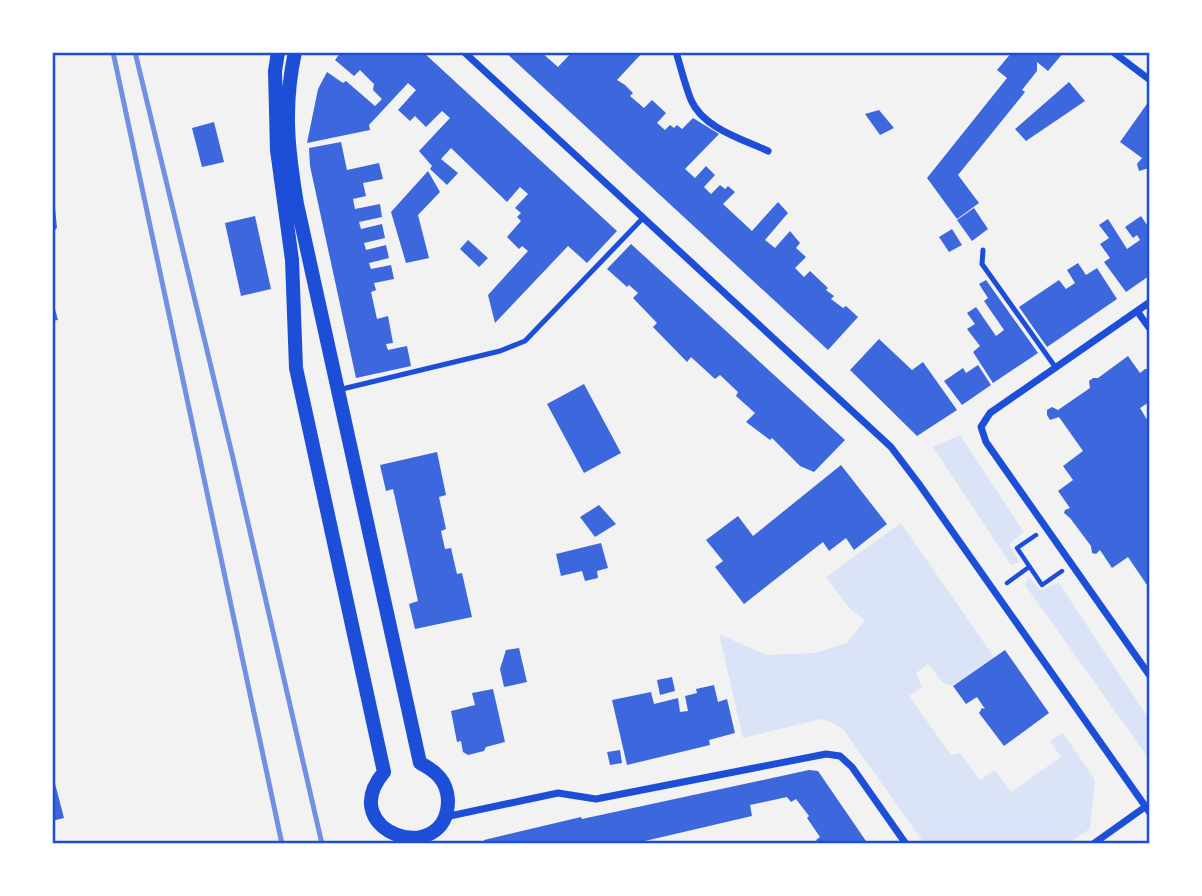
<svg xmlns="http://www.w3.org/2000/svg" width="1202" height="896" viewBox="0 0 1202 896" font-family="'IBM Plex Serif',serif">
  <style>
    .green { fill: #dbe4f7 }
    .building { fill: #3d67dc }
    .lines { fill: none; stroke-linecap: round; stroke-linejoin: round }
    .path { stroke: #1d4ed8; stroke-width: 4.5 }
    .service { stroke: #1d4ed8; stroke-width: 5 }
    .minor { stroke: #1d4ed8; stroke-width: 7 }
    .secondary { stroke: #1d4ed8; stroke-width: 14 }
    .rail { stroke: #7290e2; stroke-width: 5 }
    .neatline { fill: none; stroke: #1d4ed8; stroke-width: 2.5 }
  </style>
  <rect width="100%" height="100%" fill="#f2f2f2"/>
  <path class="green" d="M960,435L1024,532L1009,544L1020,562L1011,565L933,447Z
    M901,523L994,657L953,685C941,687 936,672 928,664L916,673L922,687L909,696L951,755L960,753L980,780L995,770L1011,792L1061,757L1050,741L1063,733L1095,780L1090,829L1069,843H924L843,729L831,722L821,719L743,738L719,634L766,655L815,653L847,643L865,620L851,610L826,577Z
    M1029,577L1040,590L1059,583L1149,719V759L1025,585Z"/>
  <path class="building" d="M341,52H423L617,231L587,263L568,246L495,323L488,295L528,251L522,246L519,249L507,237L521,221L517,217L521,213L515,208L528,194L520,187L507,202L451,148L441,159L458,173L447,185L430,169L432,166L419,151L450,118L442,111L426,127L415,116L410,121L398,110L416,90L408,83L369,125L370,130L307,143L318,89L327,72L343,83L346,81L375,106L382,99L373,90L374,84L360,70L354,76L335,60Z
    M505,52H541L558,67L572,52H643L617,80L625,85L633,93L630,96L644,108L652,100L666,113L657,123L665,130L670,125L674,128L677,125L682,129L693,118L719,134L685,169L695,178L706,166L715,175L704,187L711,194L720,185L725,189L728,186L735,192L723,204L752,231L778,202L788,213L765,240L775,248L790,231L800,243L796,248L806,257L795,268L804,277L810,271L828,288L826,290L834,296L831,299L843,308L846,306L858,317L828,350Z
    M1012,52H1064L1048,71L1037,62V71L1022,90L1025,92L958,175L979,203L957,219L927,178L1007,78L997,70Z
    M1069,82L1085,101L1026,141L1015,129Z
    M1149,101V168L1139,171L1137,164L1142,158L1120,142Z
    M879,110L894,128L880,135L865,114Z
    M214,122L224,162L202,167L192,128Z
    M341,142L347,170L379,163L383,179L363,183L366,196L353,199L355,209L380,204L382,217L359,222L361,229L382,224L385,238L364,243L366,250L386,245L389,258L369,263L371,269L391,265L394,279L374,283L376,290L371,292L377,319L388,316L393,343L386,344L388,350L407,346L411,366L356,378L310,166L309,148Z
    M428,171L440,192L418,215L429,258L406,263L391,212Z
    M54,197L57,228L52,233V198Z
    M974,208L988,229L972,241L957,220Z
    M255,216L271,289L241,296L225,223Z
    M1141,216L1149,228V235L1147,238L1149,242V276L1126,292L1104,262L1110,258L1100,244L1109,238L1099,225L1108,219L1127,249L1140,240L1137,235L1133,238L1125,227Z
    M952,229L962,245L949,252L939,237Z
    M468,240L488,258L479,267L460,249Z
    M631,244L845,440L814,472L800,466L772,438L770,440L746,422L755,413L736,396L738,392L720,375L715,379L691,357L687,362L653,327L657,323L633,298L638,293L629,285L627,287L607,269Z
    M1078,263L1086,275L1097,268L1117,299L1047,347L1019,307L1059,280L1066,289L1075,283L1067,270Z
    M986,280L1038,353L993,383L973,352L980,346L967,329L975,324L967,313L976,307L996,336L1004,330L984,301L988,298L979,284Z
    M52,298L58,320L52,321Z
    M879,339L912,370L923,362L957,410L917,436L850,370Z
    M1128,356L1140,373L1145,369H1149V402L1140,408L1149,423V588L1128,557L1112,568L1100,550L1096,554L1092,553L1091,546L1070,518L1064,513L1065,510L1070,508L1058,491L1073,480L1063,466L1083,451L1059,417L1050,420L1047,415V410L1052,407L1058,410L1090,388L1089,381L1093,378H1098Z
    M978,365L991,385L962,405L944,381L963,368L966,373Z
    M584,384L621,453L584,473L547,404Z
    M437,452L446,495L439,497L446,529L441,531L445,549L451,548L457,574L462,573L472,617L415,629L409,604L418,601L393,489L386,491L380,465Z
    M841,465L887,524L854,550L846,538L829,551L823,542L744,604L715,567L723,561L706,540L738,516L753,536Z
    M599,505L616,524L595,537L580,517Z
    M601,543L608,568L597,571L598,578L585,581L582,571L561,576L556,554Z
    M519,648L527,682L504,687L500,669L506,650Z
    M1005,650L1049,713L1004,746L979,713L982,708L985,709L977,697L966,704L953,686Z
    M672,677L675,691L660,695L657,680Z
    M714,685L718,702L727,699L735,733L709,740L710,745L627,765L612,700L651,692L654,704L678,698L680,712L688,711L685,696L697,693L696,689Z
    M493,689L505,742L486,747L484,751L468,755L463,752L461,741L457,742L451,711L475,705L472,693Z
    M620,750L622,763L610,765L607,752Z
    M809,770L818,771L868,844H819L816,840L820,837L807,818L809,816L796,799L791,802L787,797L750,805L752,816L632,844H485L484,840L581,817L582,819Z
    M52,772L64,818L52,821Z"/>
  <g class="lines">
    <path class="path" d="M1036,535L1017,548L1042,585L1062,571
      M1007,583L1029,567"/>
    <path class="service" d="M983,250L982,264L1056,368
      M338,390L500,351L525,341L643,218"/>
    <path class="minor" d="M464,52L891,447L919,484L1150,813
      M676,52C681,68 685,85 691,100C703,128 742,139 768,151
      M1113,52L1150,80
      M1150,302L990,413L981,427L986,442L1150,676
      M1137,311L1150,329
      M445,817L558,793L596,799L826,754L840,756L852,767L906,844
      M1093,844L1145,807"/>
    <path class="secondary" d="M278,52L275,71L277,150L292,260L296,368L384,772C333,833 448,869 448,800C447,781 436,771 420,763L297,204C288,150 283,107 295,52"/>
    <path class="rail" d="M113,52L282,844
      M135,52L233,458L322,844"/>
  </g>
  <rect width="1202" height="896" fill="none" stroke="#ffffff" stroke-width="108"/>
  <rect x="54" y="54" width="1094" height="788" class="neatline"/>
</svg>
